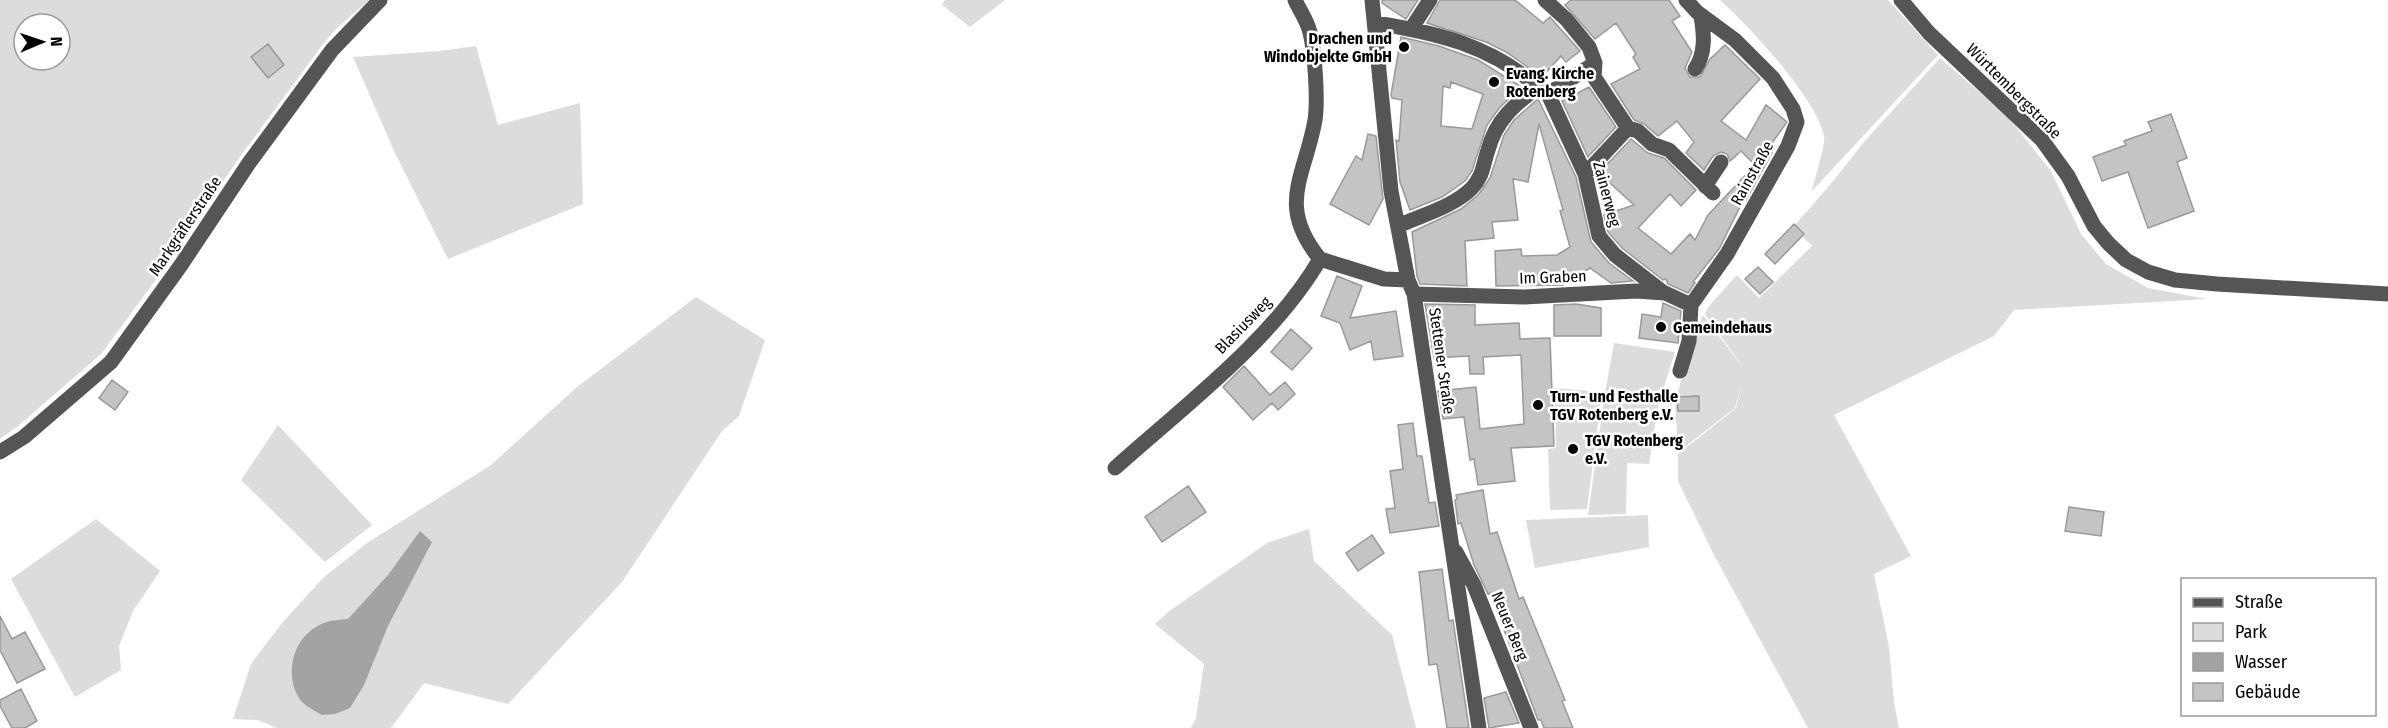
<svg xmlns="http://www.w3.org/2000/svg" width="2388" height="728" viewBox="0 0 2388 728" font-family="'Fira Sans Condensed',sans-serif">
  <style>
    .green { fill: #dcdcdc; fill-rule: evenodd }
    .water { fill: #a3a3a3 }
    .building { fill: #c4c4c4; stroke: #999; stroke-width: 1.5; fill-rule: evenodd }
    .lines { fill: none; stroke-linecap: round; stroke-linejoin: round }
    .minor { stroke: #555; stroke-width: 15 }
    .poi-dot { fill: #000; stroke: #fff; stroke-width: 2 }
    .labels { text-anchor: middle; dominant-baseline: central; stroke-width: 5; stroke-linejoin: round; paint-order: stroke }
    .poi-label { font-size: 16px; font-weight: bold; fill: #000; stroke: #fff; text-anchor: start }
    .street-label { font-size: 16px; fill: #000; stroke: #fff }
  </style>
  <rect width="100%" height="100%" fill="#fff"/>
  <path class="green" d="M0,0H369L336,29L323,44L239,158L171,259L101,354L18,426L0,439ZM24,24H60V60H24Z
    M945,0H1005L970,27L942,5Z
    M1720,0H1888L1938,55L1812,191C1814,180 1826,145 1824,136C1817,99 1749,26 1720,0Z
    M476,46L498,125L580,103L583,204L448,259L395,153L353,57L439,51Z
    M1940,58L2006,115L2051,171L2081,234L2106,264L2148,288L2207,299L2014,310L1994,336L1834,415L1911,556L1874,574L1889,647L1894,703L1899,728H1808L1713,553L1678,481V454L1736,408L1741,385L1735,408L1678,452L1675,402L1692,343L1703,315L1745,370L1705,314L1709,306L1737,275L1759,298L1812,246L1793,227L1830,185L1864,142Z
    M696,297L765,340L739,416L722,431L622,582L508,704L424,683L391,728H277L258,720L233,719L251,664L282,623L323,578L367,543L491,465L577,387Z
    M1614,343L1675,352L1658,406L1649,464L1627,463L1626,514L1588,515L1605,393Z
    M1555,388L1602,392L1587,509L1550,510L1548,449L1556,448Z
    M278,425L372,525L325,562L241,480Z
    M1648,515L1649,547L1535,568L1526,520Z
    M96,519L160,571L133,611L119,646L121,670L75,697L11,579Z
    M1309,529L1314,561L1392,635L1416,728H1191L1196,718L1204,664L1155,624L1168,612L1267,543Z"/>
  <path class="water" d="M420,531L432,542L388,626L364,685L350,708L335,714L322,715C315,711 303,705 299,698C285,675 292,641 316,627C326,620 336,620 348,619L388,575Z"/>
  <path class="building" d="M1382,0H1418L1406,19L1382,3Z
    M1440,0H1515L1543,23L1550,17L1580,51L1566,62L1561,56L1542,77L1506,52L1486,42L1427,23Z
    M1571,0H1669L1680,16L1672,21L1692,52L1685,68L1690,77H1700L1710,59L1725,45L1760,79L1721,121L1746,140L1766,105L1787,122L1767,150L1772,153L1746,200L1744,199L1719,249L1693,282L1695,283L1688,293L1668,284L1666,279L1663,280L1622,248L1608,232L1604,215L1634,205L1599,173L1631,139L1648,153L1664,158L1696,190L1681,206L1670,194L1638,228L1671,254L1690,234L1695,240L1708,215L1755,165L1741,151L1730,161L1727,154L1721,152L1713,156L1704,170L1686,153L1694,142L1677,121L1658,136L1644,124L1634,120L1611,84L1640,69L1633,57L1636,54L1616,23L1595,39L1565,5Z
    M1401,37L1439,46L1478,60L1522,87L1500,107L1487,125L1472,171L1465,181L1442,197L1410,210L1400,182L1396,140L1399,141L1402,100L1392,98L1391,95ZM1451,82L1483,94L1472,129L1441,126L1443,86L1450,88Z
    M268,44L284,65L268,78L251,57Z
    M1589,87L1616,127L1588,157L1562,101Z
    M1538,99L1576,177L1591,242L1609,263L1633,281L1611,283L1590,268L1563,285L1496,286L1495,251L1521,249L1522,256L1557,255L1570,247L1560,211L1563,210L1539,124L1528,182L1513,179L1518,220L1492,222L1494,238L1465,241L1467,286L1420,284L1417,276L1412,232L1461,209L1479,194L1490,178L1504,135L1514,120Z
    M2171,114L2187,158L2177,162L2194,211L2148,228L2128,172L2102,181L2093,157L2126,145L2124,141L2152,131L2148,122Z
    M1368,134L1376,136L1383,199L1369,225L1330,204L1356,156L1362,160Z
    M1794,224L1804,234L1775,264L1765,254Z
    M1758,267L1773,282L1760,294L1745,279Z
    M1337,276L1362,286L1350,318L1396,311L1403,356L1374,360L1371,341L1350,350L1340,323L1321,316Z
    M1663,303L1681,311L1678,343L1639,338L1642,314L1661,317Z
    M1425,304L1475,305V325L1519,323L1520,339L1550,338L1554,446L1511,448L1515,481L1478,485L1474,459L1470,460L1464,417L1443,419L1438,391L1476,387L1480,429L1524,424L1521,355L1483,357L1484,374H1470L1469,356L1434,358Z
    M1576,304L1601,308V336H1554V305Z
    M1291,329L1312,348L1292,370L1271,352Z
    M1244,366L1270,395L1285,382L1295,394L1278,410L1272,403L1253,420L1223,387Z
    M112,380L128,392L115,410L99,398Z
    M1699,396V411H1678L1677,397Z
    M1413,423L1417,456H1422L1429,503L1435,502L1439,526L1390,533L1386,509L1395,508L1390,471L1403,469L1398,425Z
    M1188,486L1206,512L1162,542L1145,517Z
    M1483,490L1490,534L1497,532L1519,599L1523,597L1565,700L1562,701L1573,728H1544L1541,720H1538L1490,593L1488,594L1474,565L1461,523L1458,524L1455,500L1457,499L1456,495Z
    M2069,507L2104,512L2101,536L2065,531Z
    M1372,535L1384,553L1358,571L1346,553Z
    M1442,569L1449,621L1453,620L1469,728H1447L1437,664L1429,665L1419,572Z
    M0,616L12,639L25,632L45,669L17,683L0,650Z
    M21,689L37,721L25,728H12L0,706V700Z
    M1506,692L1519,723L1489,728L1484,698Z"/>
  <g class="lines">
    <path class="minor" d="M1295,0C1299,9 1306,19 1309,29C1315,49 1318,100 1315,120C1305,177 1276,205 1320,259
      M1372,0L1391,191L1408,280L1414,294L1479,728
      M1545,0L1567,20L1589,47L1595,63L1594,77L1628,128L1638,131L1652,144L1669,150L1713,193
      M1901,0L1929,33L2042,140L2068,176L2094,226L2108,243L2126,260L2148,272L2175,280L2217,284L2388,294
      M1376,23C1437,33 1490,45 1538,87C1514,105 1496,120 1488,150C1483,165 1483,176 1472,188C1453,207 1422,215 1398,226
      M1411,29L1430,0
      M1695,69C1706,53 1704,34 1701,16
      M1538,87L1548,94L1585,174L1599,236L1615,255L1664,293
      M1548,94L1595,63
      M1585,174L1628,128
      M1705,186L1721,162
      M1320,259L1384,279L1408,280
      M1414,294L1524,297L1636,291L1665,293L1691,305
      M1680,371L1689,341L1691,305L1727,254L1788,146L1797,122L1793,109L1773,78L1735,40L1697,12L1686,0
      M0,452L24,437L111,362L181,265L249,163L332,50L380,0
      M1115,468C1184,406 1273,340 1320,259
      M1456,552L1474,585L1531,728"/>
  </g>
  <g class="poi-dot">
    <circle cx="1404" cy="47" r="6"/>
    <circle cx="1494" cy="82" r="6"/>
    <circle cx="1661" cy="327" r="6"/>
    <circle cx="1538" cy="405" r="6"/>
    <circle cx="1573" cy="449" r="6"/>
  </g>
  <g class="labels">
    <g class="poi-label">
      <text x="1392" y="38" text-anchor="end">Drachen und<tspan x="1392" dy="18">Windobjekte GmbH</tspan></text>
      <text x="1506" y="73">Evang. Kirche<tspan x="1506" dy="18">Rotenberg</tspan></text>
      <text x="1673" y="327">Gemeindehaus</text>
      <text x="1550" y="396">Turn- und Festhalle<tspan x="1550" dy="18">TGV Rotenberg e.V.</tspan></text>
      <text x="1585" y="440">TGV Rotenberg<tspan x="1585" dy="18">e.V.</tspan></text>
    </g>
    <g class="street-label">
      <text transform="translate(2014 91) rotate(45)">Württembergstraße</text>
      <text transform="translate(1752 173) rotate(-61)">Rainstraße</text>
      <text transform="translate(1607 194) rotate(75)">Zainerweg</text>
      <text transform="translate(185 226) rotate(-56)">Markgräflerstraße</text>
      <text transform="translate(1553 277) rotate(-2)">Im Graben</text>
      <text transform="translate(1243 325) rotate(-46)">Blasiusweg</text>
      <text transform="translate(1442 361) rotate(82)">Stettener Straße</text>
      <text transform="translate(1510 626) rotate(68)">Neuer Berg</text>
    </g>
  </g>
  <rect x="2181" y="578" width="195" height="138" fill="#ffffff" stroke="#999999" stroke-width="1.5"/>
  <rect x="2193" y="598" width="30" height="9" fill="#555555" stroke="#999999" stroke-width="1.5"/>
  <text x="2235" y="608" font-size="18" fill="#000000">Straße</text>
  <rect x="2193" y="623" width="30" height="18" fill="#dcdcdc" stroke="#999999" stroke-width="1.5"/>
  <text x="2235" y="638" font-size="18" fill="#000000">Park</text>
  <rect x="2193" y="653" width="30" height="18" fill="#a3a3a3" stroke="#999999" stroke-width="1.5"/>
  <text x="2235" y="668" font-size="18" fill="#000000">Wasser</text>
  <rect x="2193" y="683" width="30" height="18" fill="#c4c4c4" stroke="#999999" stroke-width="1.5"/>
  <text x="2235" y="698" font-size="18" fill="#000000">Gebäude</text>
  <g transform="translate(42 42) rotate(88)"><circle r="28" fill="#ffffff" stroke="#999999" stroke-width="1.5"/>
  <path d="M0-4.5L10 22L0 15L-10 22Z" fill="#000000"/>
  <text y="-9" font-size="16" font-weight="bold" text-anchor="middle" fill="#000000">N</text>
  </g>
</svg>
